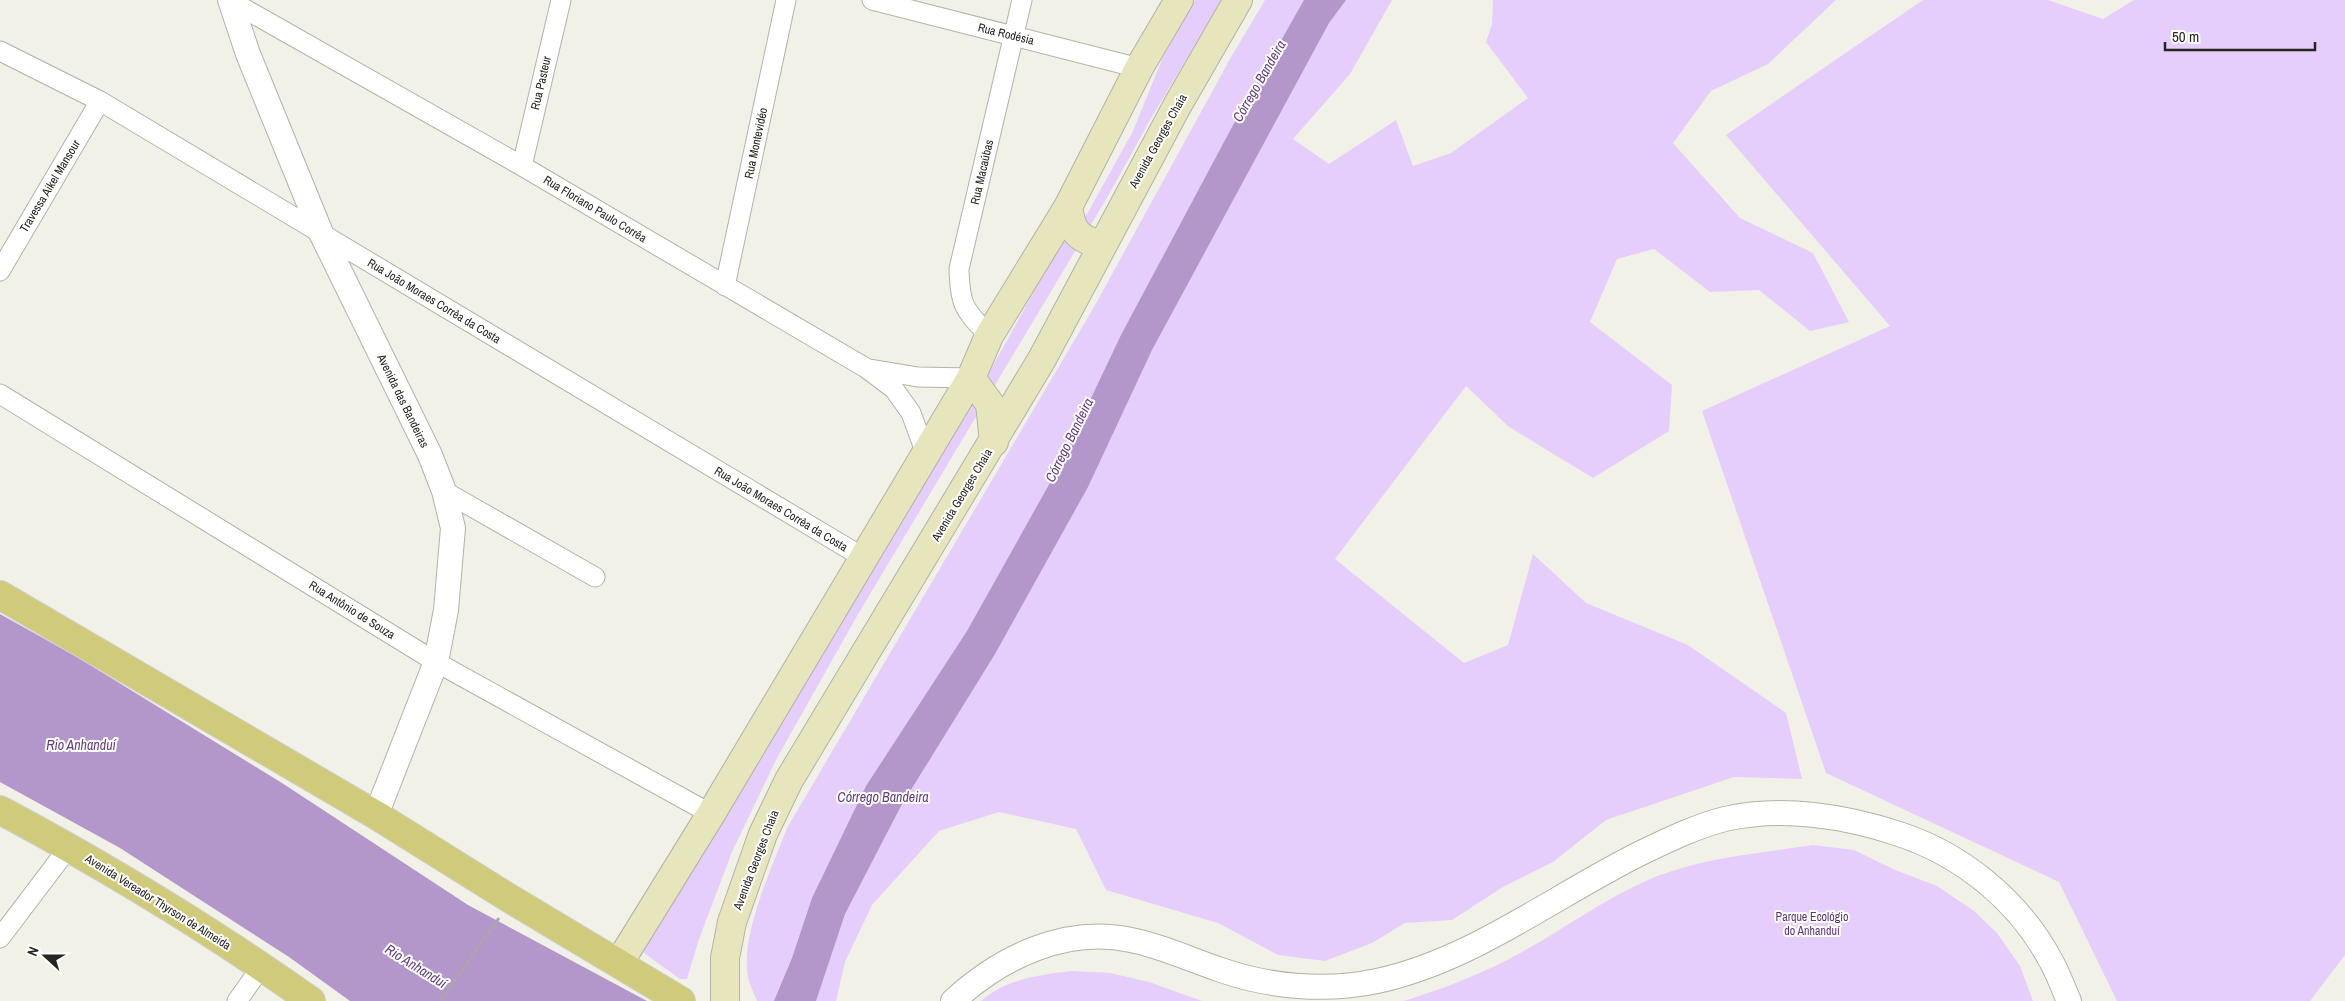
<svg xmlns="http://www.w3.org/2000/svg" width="2345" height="1001" viewBox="0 0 2345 1001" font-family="'Archivo Narrow',sans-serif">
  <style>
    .green { fill: #e6cefc }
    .water { fill: #b397cb }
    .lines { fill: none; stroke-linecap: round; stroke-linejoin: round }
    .minor-casing { stroke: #b2b2a8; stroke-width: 21 }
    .tertiary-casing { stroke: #b2b2a8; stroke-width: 26 }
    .secondary-casing { stroke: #b2b2a8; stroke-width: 30 }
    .primary-casing { stroke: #cfcfce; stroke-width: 30 }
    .path { stroke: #a9a9a1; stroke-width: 3; stroke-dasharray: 5 2.5; stroke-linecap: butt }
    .minor { stroke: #fff; stroke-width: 19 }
    .tertiary { stroke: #fff; stroke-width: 24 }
    .secondary { stroke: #e7e5bc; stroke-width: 28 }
    .primary { stroke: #d0cb7a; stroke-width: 28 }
    .labels { text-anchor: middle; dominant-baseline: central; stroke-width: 4; stroke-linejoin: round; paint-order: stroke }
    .street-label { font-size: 12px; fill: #252521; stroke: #fffffe }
    .park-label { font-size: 12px; fill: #5a3676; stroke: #fffffe }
    .water-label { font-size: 14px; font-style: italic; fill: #633e7f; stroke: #fffffe }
  </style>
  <rect width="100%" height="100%" fill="#f1f1e7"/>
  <path class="green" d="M1195,0H1222L1153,115L1108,196L857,616L777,758L732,852L699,939L687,979H680L644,953L645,945L989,373L1058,248L1087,214L1133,131L1163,57Z
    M1265,0H1392L1350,74L1293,139L1329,164L1396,120L1413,166L1451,153L1528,98L1486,42L1492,24L1493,0H1836L1768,64L1711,91L1673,143L1740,218L1813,253L1849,322L1810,331L1759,290L1710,292L1654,249L1617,259L1590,322L1672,385L1669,431L1593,478L1509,427L1466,386L1335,559L1464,663L1508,645L1533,554L1586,603L1688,645L1786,713L1802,779L1734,777L1606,820L1553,862L1503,887L1452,920L1405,923L1372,943L1325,961L1278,955L1218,923L1106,890L1076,829L999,812L939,831L872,905L845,962L836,1001H757C754,993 749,984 748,976C740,936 772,867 787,828L1094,307L1230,59Z
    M1923,0H2048L2103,19L2134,0H2345V955L2310,1001H2117L2059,882L1826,773L1702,411L1890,326L1726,135Z
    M1813,845L1854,850L1893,869L1937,886L1974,911L1997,933L2020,966L2033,1001H1404C1439,990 1474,977 1507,960C1554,936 1597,903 1646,881C1698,858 1756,854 1813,845Z
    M1071,971L1110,973L1149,982L1202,1001H981C1007,979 1038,975 1071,971Z"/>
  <path class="water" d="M1304,0H1346L1329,23L1152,350L1088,487L995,654L901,806L845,914L816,1001H774L792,958L812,898L866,786L967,631L1056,472L1121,335L1232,127Z
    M0,614L77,657L282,783L468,905L647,1001H350L289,957L120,848L0,782Z"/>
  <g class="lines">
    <g class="minor-casing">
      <path id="minor" d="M229,0L522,166L866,368L894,389L911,413L926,454
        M872,0L1139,68
        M0,51L100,101L864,558
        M522,166L561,0
        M0,271L100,101
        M725,286L786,0
        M989,336C964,309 960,306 959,269L1022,0
        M870,369L918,377L971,378
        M0,394L436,662L711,814
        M444,491L595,577
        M0,938L69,847
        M237,1001L262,966"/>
    </g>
    <g class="tertiary-casing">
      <path id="tertiary" d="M230,0L248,54L321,233L430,455L444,491L453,528L446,610L436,662L376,815
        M953,1001C1001,957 1065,926 1131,940C1162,946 1191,960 1221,970C1270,987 1326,992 1377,981C1474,960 1555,895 1643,852C1670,839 1697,826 1725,819C1782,806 1845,816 1899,834C1963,855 2019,901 2051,961C2058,973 2063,988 2069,1001"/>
    </g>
    <g class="secondary-casing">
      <path id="secondary" d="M1068,207C1072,232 1077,238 1101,245
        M971,378L990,404L994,442
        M619,963L711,814L971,378L989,336L1068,207L1139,68L1179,0
        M725,1001V958L732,922L763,834L789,780L1042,359L1177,106L1238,0"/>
    </g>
    <g class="primary-casing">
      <path id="primary" d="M0,595L376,815L509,898L681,1001
        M0,810C107,867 212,931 311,1001"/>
    </g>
    <path class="path" d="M440,1001L499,918"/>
    <use href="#minor" class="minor"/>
    <use href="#tertiary" class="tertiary"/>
    <use href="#secondary" class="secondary"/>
    <use href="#primary" class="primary"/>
  </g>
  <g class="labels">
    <g class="street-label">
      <text transform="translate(1006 34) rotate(14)">Rua Rodésia</text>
      <text transform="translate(541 83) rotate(-77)">Rua Pasteur</text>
      <text transform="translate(1158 141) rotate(-61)">Avenida Georges Chaia</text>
      <text transform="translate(756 143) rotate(-78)">Rua Montevidéo</text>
      <text transform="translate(982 172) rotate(-77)">Rua Macaúbas</text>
      <text transform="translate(50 186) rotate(-59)">Travessa Aikel Mansour</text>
      <text transform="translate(595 209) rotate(31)">Rua Floriano Paulo Corrêa</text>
      <text transform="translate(434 301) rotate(31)">Rua João Moraes Corrêa da Costa</text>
      <text transform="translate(403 401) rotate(64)">Avenida das Bandeiras</text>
      <text transform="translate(962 495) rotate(-59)">Avenida Georges Chaia</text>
      <text transform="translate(781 509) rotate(31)">Rua João Moraes Corrêa da Costa</text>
      <text transform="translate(352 610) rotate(32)">Rua Antônio de Souza</text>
      <text transform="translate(756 860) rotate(-69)">Avenida Georges Chaia</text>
      <text transform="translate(158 902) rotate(32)">Avenida Vereador Thyrson de Almeida</text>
    </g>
    <g class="park-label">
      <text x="1812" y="917">Parque Ecológio<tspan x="1812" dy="14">do Anhanduí</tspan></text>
    </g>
    <g class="water-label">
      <text transform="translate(1259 81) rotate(-60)">Córrego Bandeira</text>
      <text transform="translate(1069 440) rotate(-64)">Córrego Bandeira</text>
      <text x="81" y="745">Rio Anhanduí</text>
      <text x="883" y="797">Córrego Bandeira</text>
      <text transform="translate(416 966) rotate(32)">Rio Anhanduí</text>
    </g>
  </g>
  <g transform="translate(45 956) rotate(291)" stroke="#fffffe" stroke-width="4" paint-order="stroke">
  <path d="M0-4L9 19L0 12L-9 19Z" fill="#252521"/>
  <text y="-8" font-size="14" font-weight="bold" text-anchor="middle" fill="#252521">N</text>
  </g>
  <path d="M2165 42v8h150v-8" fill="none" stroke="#252521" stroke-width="2.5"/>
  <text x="2172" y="42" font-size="15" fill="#252521" stroke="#fffffe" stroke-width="4" paint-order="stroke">50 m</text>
</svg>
